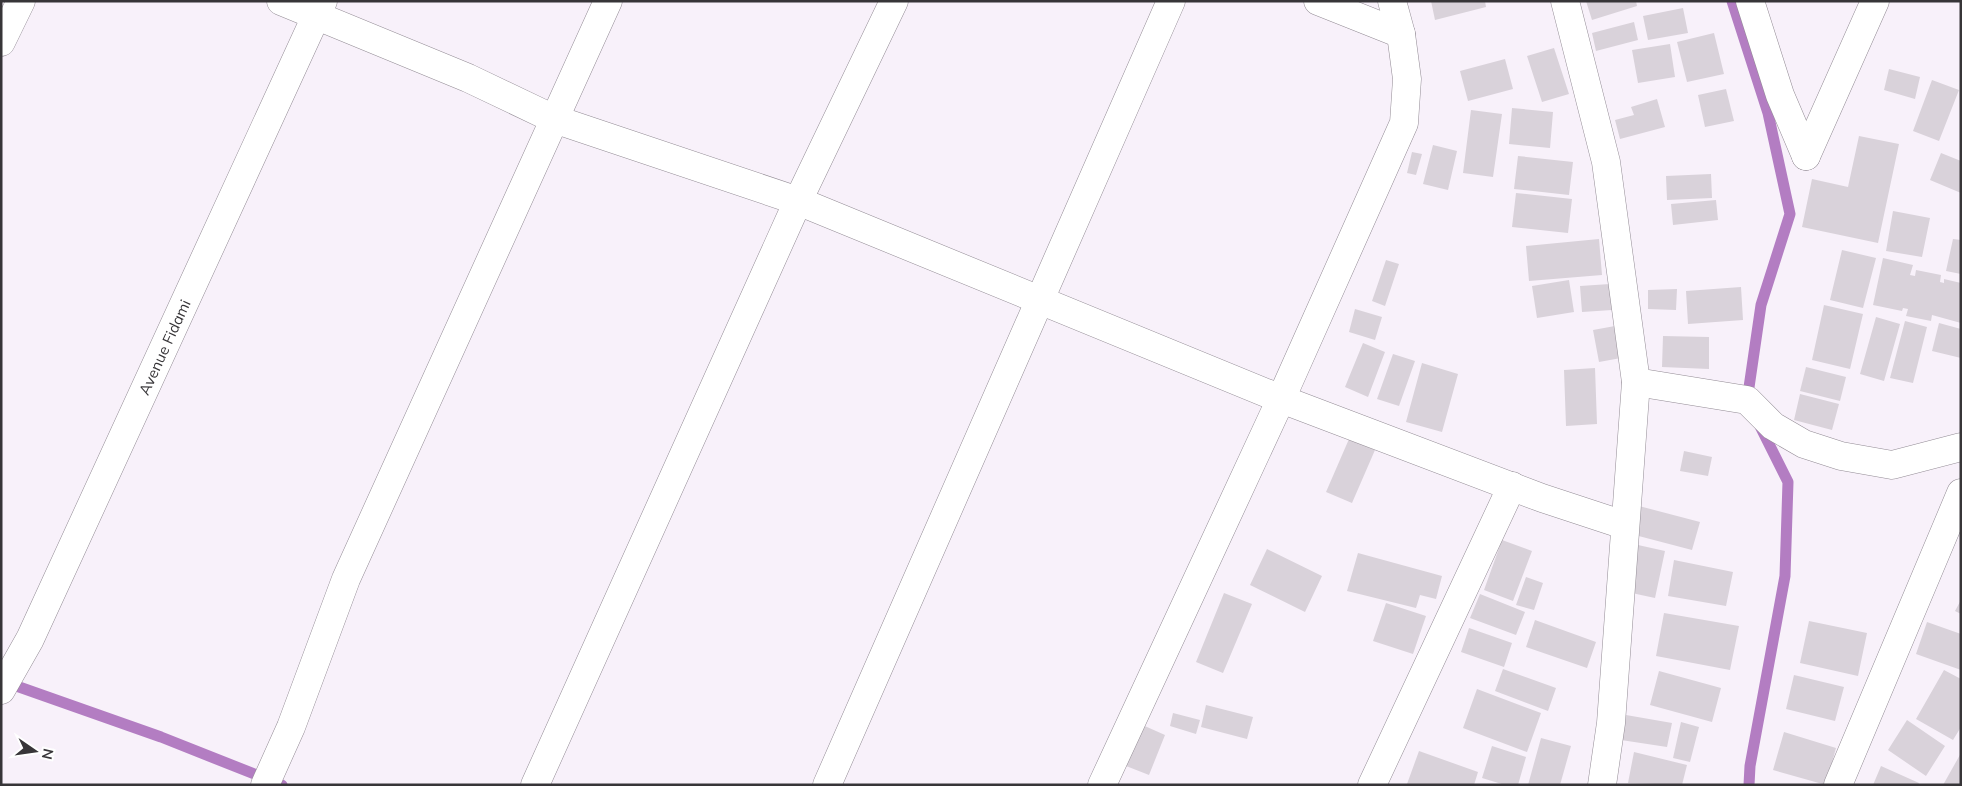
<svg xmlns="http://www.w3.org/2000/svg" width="1962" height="786" viewBox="0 0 1962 786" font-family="Mulish,sans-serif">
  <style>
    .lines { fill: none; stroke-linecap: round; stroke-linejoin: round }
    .stream { stroke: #b37dc2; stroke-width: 11 }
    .building { fill: #d9d2da }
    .minor-casing { stroke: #938c95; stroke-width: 29 }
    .minor { stroke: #fff; stroke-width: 28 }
    .labels { text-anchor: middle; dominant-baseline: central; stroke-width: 4; stroke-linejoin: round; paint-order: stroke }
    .street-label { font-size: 15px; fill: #373538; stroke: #fff }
  </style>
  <rect width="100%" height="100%" fill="#f8f1fa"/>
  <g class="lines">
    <path class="stream" d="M1732,1L1768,113L1790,214L1761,305L1747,401
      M5,682L161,737L282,785
      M1749,785L1750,766L1785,576L1788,482L1759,424"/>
  </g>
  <path class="building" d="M1431,1H1485L1486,7L1435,20Z
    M1586,1H1636L1637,6L1592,20Z
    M1683,8L1688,33L1648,40L1643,16Z
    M1634,22L1638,40L1596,51L1592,33Z
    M1714,33L1724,74L1687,82L1677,42Z
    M1670,44L1675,77L1638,83L1632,50Z
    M1554,48L1569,94L1542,102L1527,56Z
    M1505,59L1513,89L1468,101L1460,71Z
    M1889,69L1920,77L1915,99L1884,90Z
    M1932,80L1959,90L1939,141L1913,131Z
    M1726,89L1734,121L1705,127L1698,95Z
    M1657,99L1665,127L1620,139L1615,120L1634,115L1631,107Z
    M1512,108L1553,112L1550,148L1509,144Z
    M1471,110L1502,114L1493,177L1463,173Z
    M1859,136L1899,144L1878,243L1802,227L1812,179L1848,187Z
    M1433,145L1457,151L1448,190L1423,184Z
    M1412,152L1422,154L1416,175L1407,173Z
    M1941,153L1961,161V193L1930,180Z
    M1518,156L1573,162L1569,195L1514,189Z
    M1711,174L1712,198L1667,200L1666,176Z
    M1516,193L1572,199L1568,233L1512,227Z
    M1716,200L1718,220L1673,225L1671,204Z
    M1893,211L1930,218L1922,257L1886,251Z
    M1599,239L1602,275L1529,281L1526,246Z
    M1953,239L1961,240V274L1946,271Z
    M1842,250L1876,258L1863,308L1830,300Z
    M1883,258L1913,265L1910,275L1915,276L1916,270L1941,275L1940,282L1944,283V279L1961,283V323L1932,315L1931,321L1906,316L1908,309L1903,308L1902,311L1873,305Z
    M1386,260L1399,264L1385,306L1372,301Z
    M1569,280L1574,312L1537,318L1532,286Z
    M1610,284L1612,310L1582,312L1580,286Z
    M1741,287L1743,320L1688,324L1686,291Z
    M1677,289L1676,310L1648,309V290Z
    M1824,305L1863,314L1850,369L1812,360Z
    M1355,309L1382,317L1375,340L1349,332Z
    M1876,317L1900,324L1884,381L1860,374Z
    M1905,321L1927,327L1913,383L1890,378Z
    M1939,323L1961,329V358L1932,351Z
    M1615,326L1621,358L1599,362L1593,330Z
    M1663,336L1709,337V369L1662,367Z
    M1363,343L1385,352L1368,397L1345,387Z
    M1393,354L1415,361L1399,406L1377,399Z
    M1422,363L1458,374L1442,432L1406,422Z
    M1806,367L1846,377L1840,401L1800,391Z
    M1595,368L1597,424L1566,426L1564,370Z
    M1800,394L1839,404L1832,430L1794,420Z
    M1349,439L1375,450L1352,503L1326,492Z
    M1684,451L1712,457L1708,476L1680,471Z
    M1639,506L1700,522L1692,550L1631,534Z
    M1502,540L1532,551L1513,601L1484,590Z
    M1638,545L1665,551L1655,598L1627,592Z
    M1267,549L1322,576L1305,612L1250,585Z
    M1358,553L1442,576L1436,599L1420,595L1416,608L1347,591Z
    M1674,560L1733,572L1726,606L1668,596Z
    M1526,577L1543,583L1534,610L1516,605Z
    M1224,593L1252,604L1223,673L1196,662Z
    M1480,594L1525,612L1516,635L1470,618Z
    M1961,600V614L1955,611Z
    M1386,603L1426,616L1413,654L1373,641Z
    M1664,613L1739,626L1730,670L1656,656Z
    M1535,620L1596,642L1587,668L1526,647Z
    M1809,621L1867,633L1858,676L1800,663Z
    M1927,622L1961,634V670L1916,654Z
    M1469,628L1512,643L1504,667L1461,652Z
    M1503,669L1556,688L1548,711L1495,691Z
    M1944,670L1961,679V727L1953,740L1916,719Z
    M1659,671L1721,688L1712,722L1650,705Z
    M1794,675L1844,687L1835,721L1786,709Z
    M1477,689L1541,713L1527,752L1463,728Z
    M1206,705L1253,717L1247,739L1201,727Z
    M1173,713L1200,720L1196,734L1170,726Z
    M1626,715L1672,723L1667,747L1621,740Z
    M1907,720L1945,746L1926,776L1888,750Z
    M1681,722L1699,727L1690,762L1673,758Z
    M1138,723L1165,735L1149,775L1121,764Z
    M1784,732L1836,748L1826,785L1773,770Z
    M1541,738L1571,746L1560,785H1528Z
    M1492,746L1526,757L1518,785H1505L1482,778Z
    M1419,751L1478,772L1474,785L1407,784Z
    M1634,752L1687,765L1682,785L1628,783Z
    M1961,753V785H1943Z
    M1881,766L1919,783L1918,785H1873Z"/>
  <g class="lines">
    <g class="minor-casing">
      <g id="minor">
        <path d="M281,1L468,78L554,119L798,201L1281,399L1542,498L1624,525"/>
        <path d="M1318,1L1401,34"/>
        <path d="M1565,1L1606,162L1636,382L1611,723L1602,785"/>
        <path d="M1750,1L1780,95L1806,156"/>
        <path d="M1,42L21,1"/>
        <path d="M1806,156L1875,1"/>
        <path d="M1636,382L1747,400L1773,426L1804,444L1841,456L1892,465L1961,447"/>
        <path id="s1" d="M1,690L30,639L323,1"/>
        <path d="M265,785L291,727L346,579L608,1"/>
        <path d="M535,785L798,201L894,1"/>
        <path d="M827,785L1171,1"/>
        <path d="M1102,785L1281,399L1404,123L1407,79L1401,34L1392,1"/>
        <path d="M1372,785L1512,486"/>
        <path d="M1838,785L1961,493"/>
      </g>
    </g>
    <use href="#minor" class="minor"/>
  </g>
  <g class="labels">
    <g class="street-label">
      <text stroke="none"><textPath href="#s1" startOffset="380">Avenue Fidami</textPath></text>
    </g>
  </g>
  <rect width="1962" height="786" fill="none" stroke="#373538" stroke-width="5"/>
  <g transform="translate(35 751) rotate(103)" stroke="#ffffff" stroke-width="4" paint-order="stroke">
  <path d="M0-4L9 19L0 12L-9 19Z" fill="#373538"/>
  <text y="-8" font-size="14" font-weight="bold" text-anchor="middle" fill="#373538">N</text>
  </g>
</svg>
